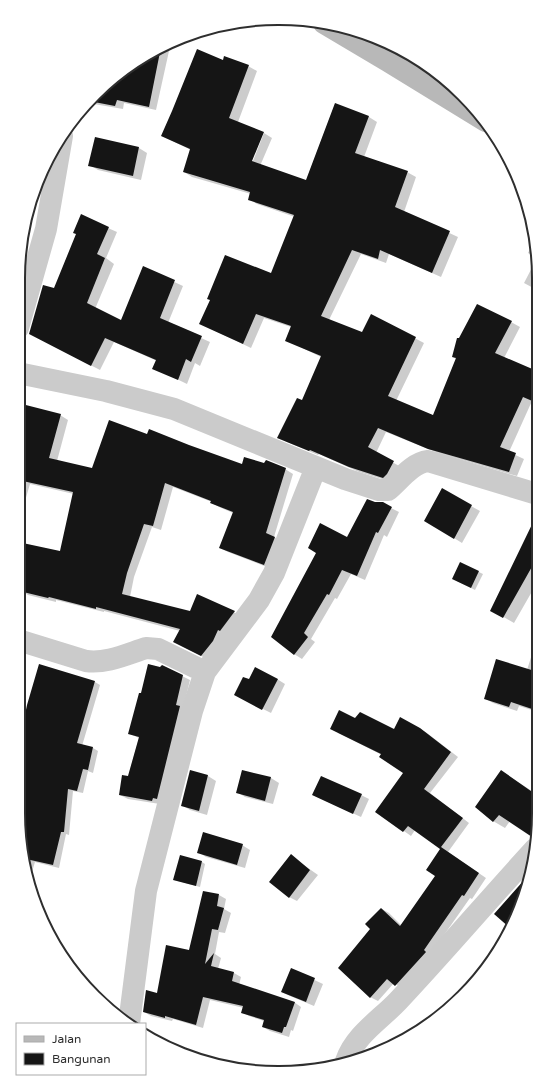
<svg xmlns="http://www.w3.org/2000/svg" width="557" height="1091" viewBox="0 0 557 1091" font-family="'Varela Round',sans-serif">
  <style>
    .shadow { fill: #0003 }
    .building { fill: #151515 }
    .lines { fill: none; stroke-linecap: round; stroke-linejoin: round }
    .street { stroke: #cbcbcb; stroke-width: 22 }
    .secondary { stroke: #b8b8b8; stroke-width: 22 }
    .rim { fill: none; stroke: #2e2e2e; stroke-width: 2 }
  </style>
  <rect width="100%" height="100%" fill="#fff"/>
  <path class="shadow" d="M376,38L394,45L400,49L399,52Z
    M162,47L169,51L156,110L124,103L123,109L88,103L107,83L148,53Z
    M223,61L248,66L257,71L238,122L249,166H251L264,133L272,138L260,166L306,181L335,104L369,117L377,122L364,157L407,172L416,177L404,212L458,237L441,277L389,254L386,263L361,254L329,320L362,334L371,315L424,343L396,401L434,416L456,359L453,357L511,322L520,327L504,358L537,372V404L532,401L509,452L524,459L517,476L438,453L386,432L376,453L401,467L392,482L359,472L319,454L318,455L287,442L278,437L303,402L321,357L286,340L291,327L264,318L251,348L209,328L272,274L295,217L257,204L249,199L251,194L192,177L184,172L191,150L162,136Z
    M96,138L139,148L147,153L141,180L98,170L90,165Z
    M39,178L24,226L27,211Z
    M24,228L30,231L19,272V262Z
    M108,228L117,232L106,258L114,264L95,309L121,322L144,268L183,286L168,323L210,342L200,366L195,363L187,384L154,368L157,361L114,342L100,370L38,338L54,289Z
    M535,239L537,244V290L524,283L537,258L528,253Z
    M537,314V326L532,324Z
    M18,343L21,345L18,354Z
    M18,404L60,415L68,420L57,461L92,469L148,435L243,465L285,469L293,474L274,537L282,542L272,569L228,552L220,548L233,513L219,507L212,503V502L173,487L161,530L152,527L134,577L130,597L190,613L198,596L242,616L209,660L182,646L180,631L104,611V612L56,600V602L28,595L20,590L61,553L74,494L30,484L20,518H18Z
    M442,490L480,511L462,543L441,530Z
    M391,508L399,512L387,537L384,535L365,580L351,574L337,599L335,598L311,639L315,642L302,659L294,654L347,538Z
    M538,516V581L514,623L502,616Z
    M460,563L483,574L475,590L457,581Z
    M538,635V712L519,706L517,711L493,703L486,699L527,670Z
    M162,666L190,680L160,804L128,799L120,795L128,777L139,738L130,734L142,695Z
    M277,679L285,684L271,713L243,699L249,680Z
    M95,682L100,685L82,746L93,748L98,751L93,773L88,771L83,793L73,791L69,835L66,834L59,868L35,862L29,882L18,812V739L21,740Z
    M356,720L394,730L419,728L427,733L458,757L430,793L469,823L448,852L486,878L472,899L470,898L430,955L403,989L394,983L378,1001L370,997L371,929L382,909L389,913L402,926L436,875L441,849L415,830L411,836L377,812L405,773L382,755L338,733Z
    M191,771L208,776L216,781L207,815L190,810L182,805Z
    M242,771L271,778L279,783L273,804L245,797L237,792Z
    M501,771L538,795V829L537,839L510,821L505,828L493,821Z
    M313,795H361L369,799L361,817Z
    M242,845L250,850L245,868L206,857L198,852Z
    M291,856L318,875L297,901L289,897Z
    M202,862L205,864L200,887L174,880Z
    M516,890L525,894L512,928L495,914Z
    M219,895L226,899L224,909L231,913L225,933L219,932L215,954L221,958L218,969L234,973L241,977L239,985L294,1002L301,1007L293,1031L291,1030L289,1037L270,1031L263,1027L264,1021L249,1016L242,1012L244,1008L210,1000L203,1028L173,1019L172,1021L151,1016L144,1012L190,951Z
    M291,969L323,984L314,1006L290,996L282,992Z
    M477,977L465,993L463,991Z
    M110,1007L118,1008L126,1013L125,1021Z"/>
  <path class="building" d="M161,47L149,107L117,100L115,106L89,101L107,83L148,53Z
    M197,49L223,60L224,56L249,65L229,118L264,132L252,161L306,180L335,103L369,116L355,153L408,171L395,207L450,231L432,273L380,250L378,259L352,250L321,316L362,332L371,314L416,337L388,396L433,415L456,358L452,357L457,338H459L477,304L512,321L495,353L537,371V403L523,397L500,447L516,453L509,472L428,449L378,428L368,447L394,461L387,474L383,478L349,467L310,450L309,451L277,438L297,398L302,400L321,356L285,341L291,326L256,314L243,344L199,324L210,300L207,299L225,255L271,273L294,215L248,200L250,192L183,172L190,149L161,136L172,111Z
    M95,137L139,147L133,176L88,166Z
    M81,214L109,227L97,254L105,258L87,303L121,320L143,266L175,280L160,318L202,336L191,362L186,359L178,380L152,369L156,360L105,338L91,366L29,334L43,285L54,288L76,234L73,233Z
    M18,403L61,414L49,458L92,468L109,420L147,434L149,429L189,445L242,464L244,457L264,463L266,460L286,468L266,533L275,537L264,565L219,548L233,512L210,503L211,501L165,483L153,526L144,524L127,573L122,594L190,611L197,594L235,611L220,631L218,630L213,641L201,656L173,642L180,629L96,607V609L49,597L48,598L19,591L25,565L18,564V542L60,551L73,492L18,480Z
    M442,488L472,505L454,539L424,521Z
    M367,499L375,502H383L392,507L378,533L376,532L357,576L342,570L329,595L327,594L304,633L308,637L294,655L271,637L316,553L308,548L320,523L347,537Z
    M538,512V556L503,618L490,611Z
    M460,562L479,571L471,588L452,579Z
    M496,659L538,672V711L511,702L509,707L484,699Z
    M39,664L95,681L77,743L93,747L88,770L83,769L77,791L68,789L64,832H61L53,865L26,859L18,812V748L27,705Z
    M148,664L160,667L162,665L183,675L176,705L180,706L157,799L153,798L152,801L119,795L122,775L128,776L139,737L128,734L139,693H141Z
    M255,667L278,679L262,710L234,695L243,677L249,679Z
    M339,710L355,718L360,712L394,729L400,717L420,728L451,752L424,789L463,818L441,847L479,873L464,896L462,895L424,950L426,952L395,986L387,979L370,998L338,968L370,929L365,924L381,908L400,926L435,876L426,870L440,849L408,826L403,832L375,812L403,773L379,757L381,754L330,729Z
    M190,770L208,775L199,811L181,806Z
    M242,770L271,777L265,801L236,793Z
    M501,770L538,796V827L532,837L499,815L493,822L475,807Z
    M321,776L362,794L353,814L312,795Z
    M203,832L243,844L237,865L197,853Z
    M291,854L310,870L289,898L269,882Z
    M180,855L202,861L196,886L173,880Z
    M532,871L530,880L511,929L494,914Z
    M203,891L219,894L217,906L224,908L218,930L212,929L205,964L214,953L211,966L234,972L232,981L295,1002L286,1027H284L282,1033L262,1027L264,1020L241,1013L243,1006L203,997L196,1025L165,1016V1018L143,1012L146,990L157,993L166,945L189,950Z
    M291,968L315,978L306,1002L281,992Z"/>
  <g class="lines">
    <path class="street" d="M18,328L46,229L62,136
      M18,373L106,391L174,409L345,479L379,490H388C400,480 412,463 428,461L537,494
      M18,640L86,661C106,664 127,654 146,648L158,649L205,672
      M129,1024L146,891L192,711L205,672L259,600L274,573L316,467
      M346,1061C355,1035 380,1020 398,1001C445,951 489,899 535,849"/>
    <path class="secondary" d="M324,23L388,61L486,121"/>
  </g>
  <path d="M0 0H557V1091H0ZM278 25H279A253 253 0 0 1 532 278V813A253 253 0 0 1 279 1066H278A253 253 0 0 1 25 813V278A253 253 0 0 1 278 25Z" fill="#fff" fill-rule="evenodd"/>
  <path class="rim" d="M278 25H279A253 253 0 0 1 532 278V813A253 253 0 0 1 279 1066H278A253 253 0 0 1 25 813V278A253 253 0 0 1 278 25Z"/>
  <rect x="16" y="1023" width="130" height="52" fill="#ffffff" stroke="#ababab"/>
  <rect x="24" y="1036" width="20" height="6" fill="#b8b8b8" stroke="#ababab"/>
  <text x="52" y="1043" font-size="12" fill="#2e2e2e">Jalan</text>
  <rect x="24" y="1053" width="20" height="12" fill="#151515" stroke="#ababab"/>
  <text x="52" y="1063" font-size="12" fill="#2e2e2e">Bangunan</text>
</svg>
